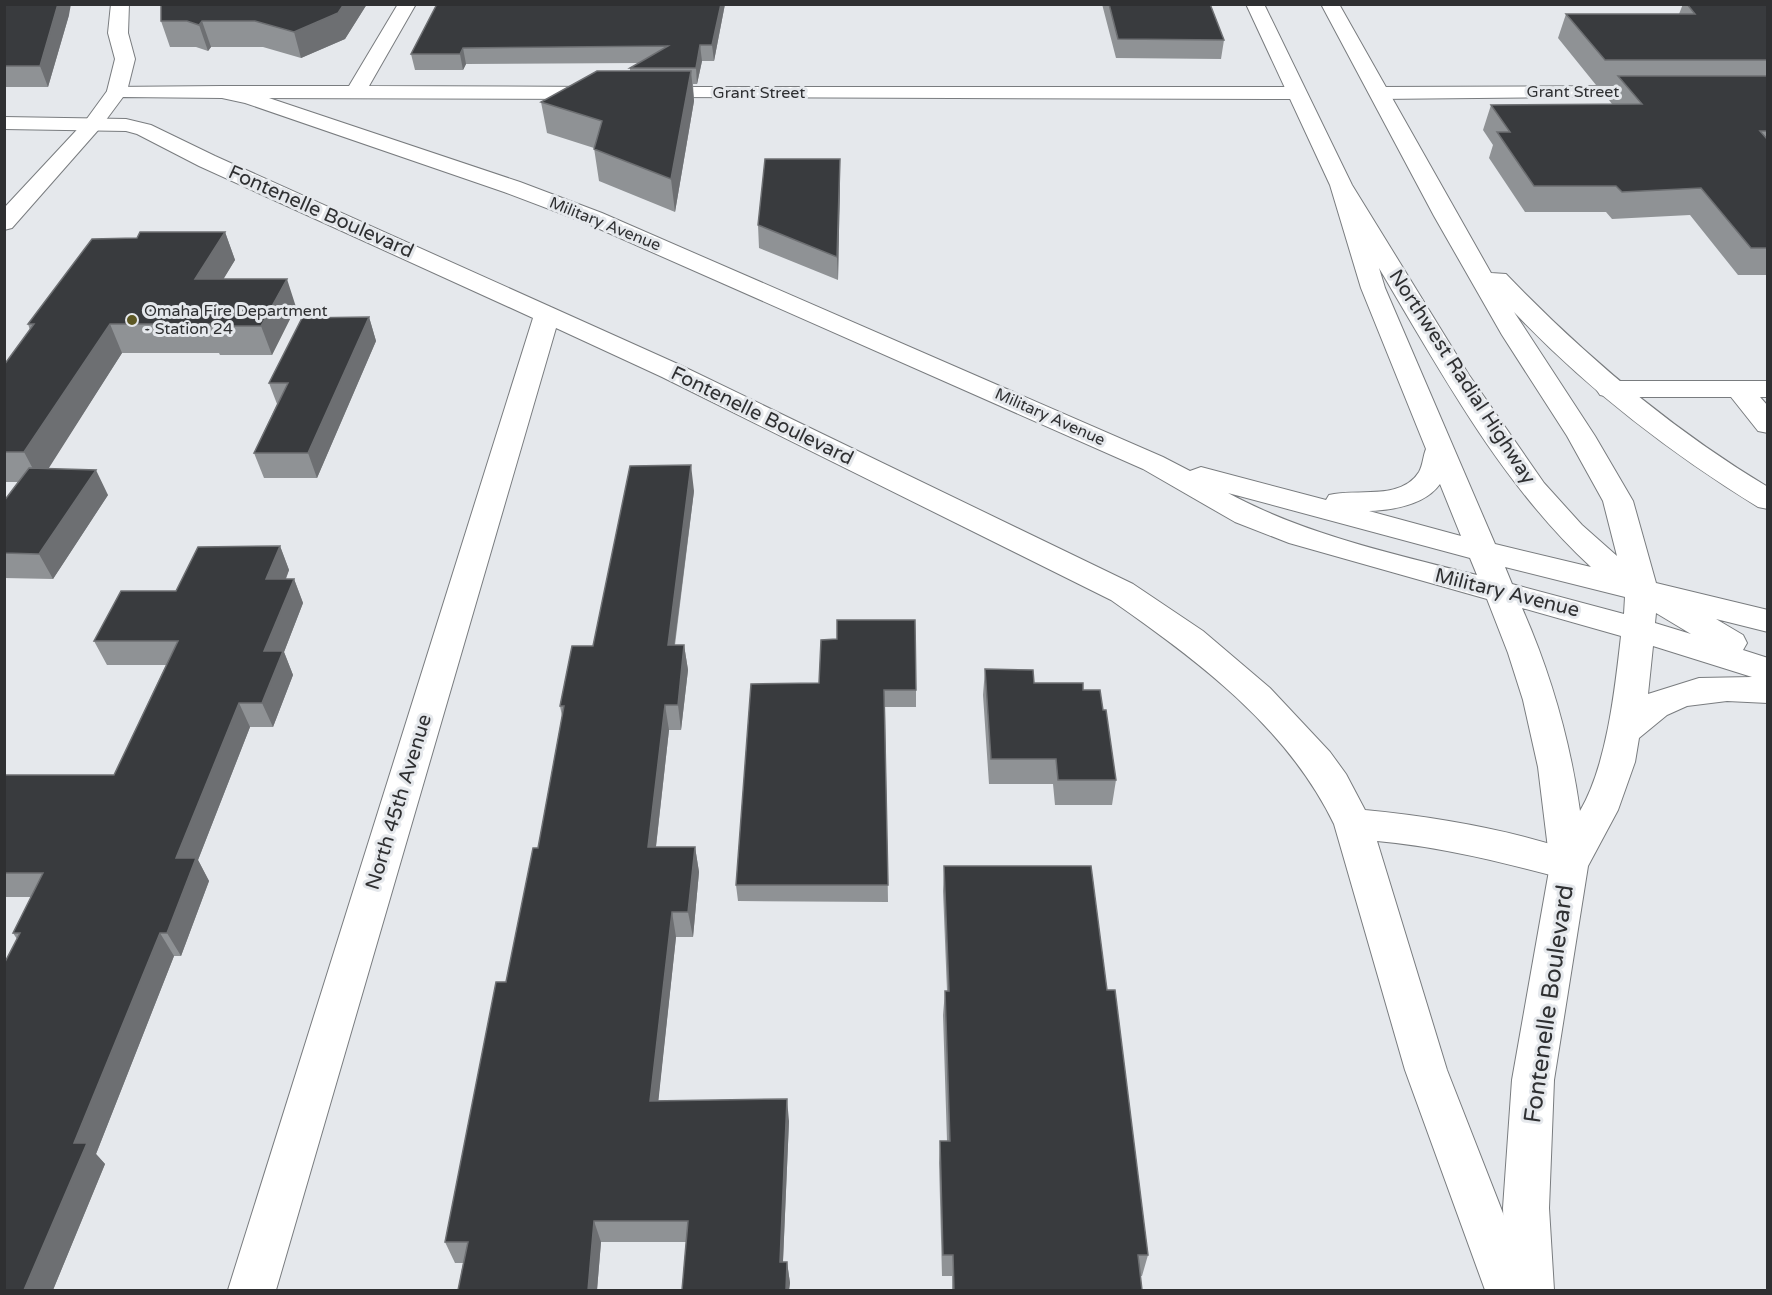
<svg xmlns="http://www.w3.org/2000/svg" width="1772" height="1295" viewBox="0 0 1772 1295" font-family="'Varela Round',sans-serif">
  <style>
    .lines { fill: none; stroke-linecap: round; stroke-linejoin: round }
    .minor-casing { stroke: #797c7f; stroke-width: 2 }
    .major-casing { stroke: #797c7f; stroke-width: 2 }
    .minor { fill: #fff; fill-rule: evenodd }
    .major { fill: #fff; fill-rule: evenodd }
    .wall { fill: #8f9295 }
    .shaded-wall { fill: #6d6f72 }
    .building { fill: #393b3e; stroke: #6d6f72; stroke-width: 1.5 }
    .poi-dot { fill: #5d5824; stroke: #e5e8ec; stroke-width: 2 }
    .labels { text-anchor: middle; dominant-baseline: central; stroke-width: 6; stroke-linejoin: round; paint-order: stroke }
    .far-street-label { font-size: 16px; fill: #2f3032; stroke: #e5e8ec }
    .far-poi-label { font-size: 16px; fill: #2f3032; stroke: #e5e8ec; text-anchor: start }
    .street-label { font-size: 20px; fill: #2f3032; stroke: #e5e8ec }
    .near-street-label { font-size: 24px; fill: #2f3032; stroke: #e5e8ec }
  </style>
  <rect width="100%" height="100%" fill="#e5e8ec"/>
  <g class="lines">
    <g class="minor-casing">
      <path id="minor" d="M111,4H129L128,33L135,59L127,91L124,95H110L107,91L115,59L108,33Z
        M398,4H416L369,86L601,87L608,89L611,93L608,97L601,99L222,98L215,96L212,92L215,88L222,86H349Z
        M1656,86L1663,88L1666,92L1663,96L1379,99L1372,97L1369,93L1372,89L1379,87Z
        M650,87H1295L1302,89L1305,93L1302,97L1295,99L643,97L640,93L643,89Z
        M4,117L126,119L151,125L215,156L680,365L1133,584L1203,631L1270,688L1330,752L1346,774L1365,810C1438,817 1512,830 1582,854L1588,865L1582,876L1569,880C1505,863 1443,847 1377,841L1447,1070L1533,1290H1485L1405,1070L1334,824C1287,727 1197,660 1111,600L662,377L556,328L276,1290H228L533,318L199,166L137,134L126,131L4,129Z
        M1610,381H1768V397H1760L1768,406V433L1758,431L1731,397H1610L1600,395L1596,389L1600,383Z"/>
    </g>
    <g class="major-casing">
      <path id="major" d="M1246,4H1264L1352,185L1469,375L1544,483L1582,525L1617,556L1603,501L1567,436L1502,335L1434,216L1321,4H1339L1491,273L1506,274C1585,356 1670,428 1768,487V509L1758,507C1669,452 1586,388 1514,312L1595,436L1633,501L1656,583L1768,610V632L1716,619L1743,635L1747,643L1743,650L1768,658V703L1727,701L1687,706L1667,715L1639,738L1635,762L1618,810L1588,866L1554,1080L1549,1208L1554,1290H1506L1503,1208L1512,1080L1550,865L1538,767L1523,700L1508,653L1487,599L1289,543L1235,522L1143,469L586,223L504,192L245,103L222,98L123,97L100,128L12,228L4,230V208L86,120L110,87L222,86L257,94L520,182L602,213L1163,457L1190,471L1201,467L1326,500L1329,495C1356,488 1401,501 1419,472C1423,465 1423,456 1426,449L1361,288L1330,185ZM1379,268C1441,372 1501,484 1591,567L1495,544L1385,288ZM1440,484L1461,536L1369,511C1393,510 1425,505 1440,484ZM1228,493L1470,558L1477,575C1393,554 1304,534 1228,493ZM1505,567L1625,597L1624,614L1512,584ZM1522,608L1621,636C1615,689 1607,765 1580,811C1570,740 1551,674 1522,608ZM1656,613L1691,634L1655,623ZM1653,646L1752,677L1699,678L1648,694Z"/>
    </g>
    <use href="#minor" class="minor"/>
    <use href="#major" class="major"/>
  </g>
  <path class="wall" d="M4,4L69,15L48,87H4Z
    M367,4L345,39L301,58L263,47H211L208,51L196,47H170L161,21Z
    M437,4H725L714,61H702L697,84H693L694,101L675,212L599,181L594,148L547,133L541,102L630,71V68L639,63L466,64L463,70H415L411,54Z
    M1102,4H1210L1224,40L1221,59L1116,58Z
    M1683,4H1767V275H1738L1690,215L1612,219L1606,212H1525L1489,158L1493,145L1483,130L1491,105L1612,104L1609,100L1614,85H1596L1558,38L1566,14H1679Z
    M840,159V182L838,280L759,248L758,225Z
    M225,232L235,260L223,279L296,307L272,355H220L219,353H122L48,468L108,495L53,579L4,578V501L18,482H4V365L30,330L28,324L137,238Z
    M369,317L376,341L317,478H264L254,453L277,404L269,383Z
    M694,491L675,645H684L688,670L681,730H669L656,847H695L699,872L693,937H676L658,1101L789,1121L783,1262H787L790,1283L789,1290H682L686,1242H601L597,1290H458L463,1263H455L445,1242L538,848L562,716L560,706L593,646Z
    M280,546L289,570L286,579H294L303,603L284,652L293,675L273,727H250L198,860L209,881L181,956H174L96,1154L105,1164L53,1290H4L17,939L13,933L31,897H4V775H114L166,665H107L94,641L176,591Z
    M985,669L1034,683L1083,690L1103,710L1116,780L1112,805H1055L1053,784H989L983,695Z
    M819,683L916,690V707H885L888,902L738,901L736,885Z
    M944,866L1107,990L1148,1255L1142,1276H1140L1142,1290H952V1276H942L939,1163L940,1141H947L943,1015L945,991H947L943,891Z"/>
  <path class="shaded-wall" d="M58,4H71L69,15L48,87L40,66Z
    M344,4H367L345,39L301,58L294,32Z
    M721,4H725L714,61L712,45Z
    M202,21L211,47L208,51L199,25Z
    M700,45L702,61L697,84L696,68Z
    M463,48L466,64L463,70L460,54Z
    M691,71L694,101L675,212L671,179Z
    M840,159V182L838,280L837,257Z
    M225,232L235,260L206,308L195,279Z
    M287,279L296,307L272,355L261,326Z
    M369,317L376,341L317,478L308,453Z
    M110,324L122,353L40,482L24,452Z
    M691,465L694,491L671,671L668,645Z
    M96,470L108,495L53,579L39,554Z
    M280,546L289,570L276,603L266,579Z
    M294,579L303,603L284,652L293,675L273,727L262,703L264,651Z
    M684,645L688,670L681,730L678,705Z
    M239,703L250,727L198,860L209,881L181,956L167,933L176,858Z
    M665,705L669,730L653,872L648,847Z
    M695,847L699,872L693,937L688,912Z
    M672,912L676,937L656,1123L650,1101Z
    M160,933L174,956L96,1154L105,1164L53,1290H24L74,1143Z
    M787,1099L789,1121L782,1283L780,1262Z
    M594,1221L601,1242L597,1290H588Z
    M787,1262L790,1283L789,1290H786Z"/>
  <path class="building" d="M4,4H58L40,66H4Z
    M161,4H344L338,13L294,32L255,21H202L199,25L187,21H161Z
    M437,4H721L712,45H700L696,68H630L668,46L463,48L460,54H411Z
    M1109,4H1210L1224,40L1118,39Z
    M1687,4H1767V60H1605L1566,14H1695Z
    M597,71H691L671,179L594,149L602,121L541,102Z
    M1618,76H1767V131H1760L1767,139V248H1751L1701,188L1622,192L1616,186H1534L1497,132H1510L1491,105L1642,104Z
    M765,159H840L837,257L758,225Z
    M140,232H225L195,279H287L261,326H209L211,324H110L24,452H4V365L34,324H28L92,239L137,238Z
    M369,317L308,453H254L288,383H269L302,318Z
    M691,465L668,645H684L678,705H665L648,847H695L688,912H672L650,1101L787,1099L780,1262H787L786,1290H682L688,1221H594L588,1290H458L468,1242H445L496,982H506L533,848H538L564,706H560L572,646H593L630,466Z
    M29,468L96,470L39,554L4,553V501Z
    M280,546L266,579H294L264,651H283L262,703H239L176,858H196L167,933H160L74,1143H87L24,1290H4V964L20,933H13L43,873H4V775H114L178,641H94L121,591H176L198,547Z
    M837,620H915L916,690H884L888,885H736L751,684L819,683L821,640L837,639Z
    M985,669L1033,670L1034,683H1083V690H1100L1103,710H1106L1116,780H1058L1056,759H991Z
    M944,866H1091L1107,990H1115L1148,1255H1138L1142,1290H954L953,1255H943L940,1141H950L945,991H949Z"/>
  <circle class="poi-dot" cx="132" cy="320" r="6"/>
  <g class="labels">
    <g class="far-street-label">
      <text x="1573" y="92">Grant Street</text>
      <text x="759" y="93">Grant Street</text>
      <text transform="translate(605 224) rotate(22)">Military Avenue</text>
      <text transform="translate(1050 417) rotate(24)">Military Avenue</text>
    </g>
    <g class="far-poi-label">
      <text x="144" y="311">Omaha Fire Department<tspan x="144" dy="18">- Station 24</tspan></text>
    </g>
    <g class="street-label">
      <text transform="translate(321 212) rotate(24)">Fontenelle Boulevard</text>
      <text transform="translate(1462 377) rotate(57)">Northwest Radial Highway</text>
      <text transform="translate(762 416) rotate(26)">Fontenelle Boulevard</text>
      <text transform="translate(1507 593) rotate(14)">Military Avenue</text>
      <text transform="translate(399 802) rotate(-73)">North 45th Avenue</text>
    </g>
    <g class="near-street-label">
      <text transform="translate(1549 1004) rotate(-82)">Fontenelle Boulevard</text>
    </g>
  </g>
  <rect width="1772" height="1295" fill="none" stroke="#2f3032" stroke-width="12"/>
</svg>
